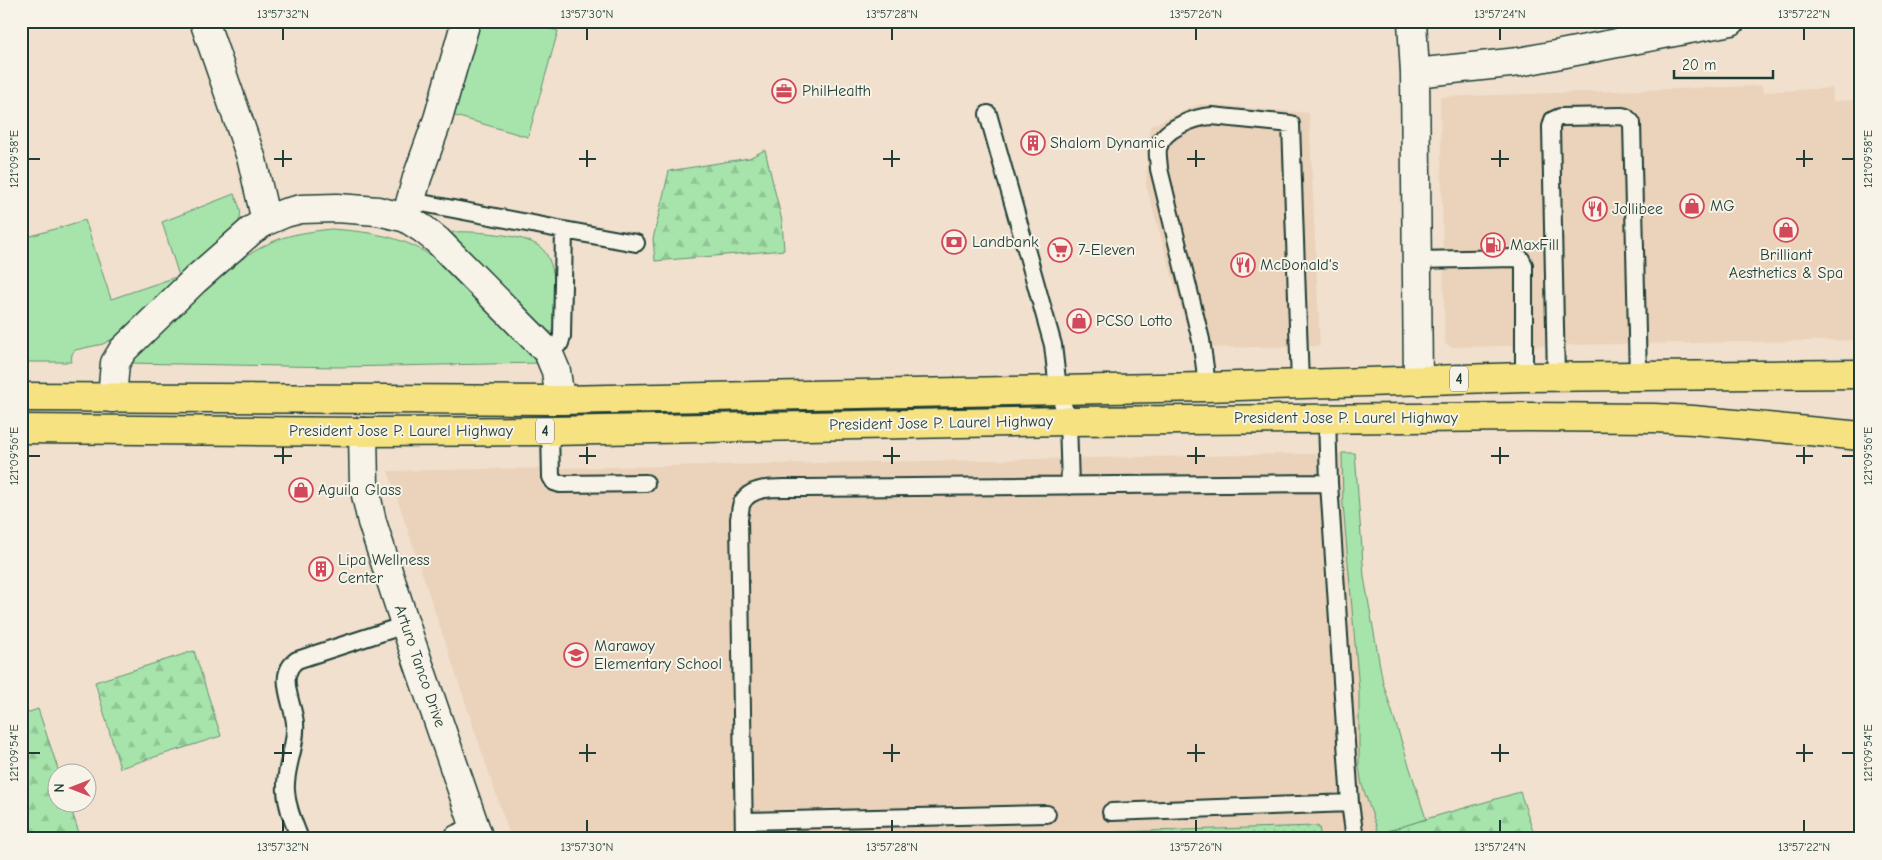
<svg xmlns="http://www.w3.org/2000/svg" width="1882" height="860" viewBox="0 0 1882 860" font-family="'Comic Neue',sans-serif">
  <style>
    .built { fill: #ebd2ba }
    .grass { fill: #a7e4ab; stroke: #639070 }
    .forest { fill: url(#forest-firs); stroke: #639070 }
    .park { fill: url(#park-dots); stroke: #639070 }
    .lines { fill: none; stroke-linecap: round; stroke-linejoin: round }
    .lane-casing { stroke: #1f3d34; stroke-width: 20 }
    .street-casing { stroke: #1f3d34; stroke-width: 31 }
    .secondary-casing { stroke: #1f3d34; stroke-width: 31 }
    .highway-casing { stroke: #1f3d34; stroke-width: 31 }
    .lane { stroke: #f7f3e8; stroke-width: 16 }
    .street { stroke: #f7f3e8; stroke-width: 28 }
    .secondary { stroke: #f7f3e8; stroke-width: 28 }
    .highway { stroke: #f7e281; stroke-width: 28 }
    .ticks { fill: none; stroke: #1f3d34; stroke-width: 2 }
    .labels { text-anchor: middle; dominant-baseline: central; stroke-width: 4; stroke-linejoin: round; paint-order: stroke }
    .shield { fill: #f7f3e8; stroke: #60746a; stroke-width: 1 }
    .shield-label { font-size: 15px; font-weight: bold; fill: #1f3d34 }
    .poi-label { font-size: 16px; fill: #1f3d34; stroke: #f7f3e8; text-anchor: start }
    .street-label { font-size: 16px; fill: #1f3d34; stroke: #f7f3e8 }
    .neatline { fill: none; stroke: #1f3d34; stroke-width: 2 }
    .ticks-label { font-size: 12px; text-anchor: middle; fill: #1f3d34 }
  </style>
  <defs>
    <pattern id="forest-firs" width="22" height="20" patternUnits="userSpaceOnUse" patternTransform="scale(1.25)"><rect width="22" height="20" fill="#a7e4ab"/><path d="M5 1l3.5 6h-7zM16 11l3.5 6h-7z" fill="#8fc494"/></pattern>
    <pattern id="park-dots" width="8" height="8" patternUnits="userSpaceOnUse" patternTransform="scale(1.25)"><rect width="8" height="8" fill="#a7e4ab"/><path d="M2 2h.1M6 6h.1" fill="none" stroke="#8fc494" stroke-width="1.8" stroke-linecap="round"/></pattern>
  </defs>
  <rect width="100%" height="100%" fill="#f0e0cd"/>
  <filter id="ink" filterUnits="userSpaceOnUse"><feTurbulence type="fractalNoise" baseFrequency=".02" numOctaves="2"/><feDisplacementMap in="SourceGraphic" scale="10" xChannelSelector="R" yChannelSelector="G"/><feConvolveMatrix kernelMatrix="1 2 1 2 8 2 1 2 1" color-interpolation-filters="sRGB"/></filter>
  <g filter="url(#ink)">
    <path class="built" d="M1762,86L1763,92L1832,88L1833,101L1861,100V340L1451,347L1445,344L1440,97Z
      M1200,104L1309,113L1320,346L1193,348L1146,185L1150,126Z
      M1355,453L1364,577L1383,683L1426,818L1520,792L1536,839H511L388,471Z"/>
    <path class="grass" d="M478,21H522L558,31L528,137L452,115Z
      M234,194C243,213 243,216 232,233L134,322L116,337L103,344L75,350L72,354L71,362H21V230L24,238L85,220L111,299L179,276L162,222Z
      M331,229C360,231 388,234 414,246C445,261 467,285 490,310C507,328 523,346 540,363L338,367L128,363C170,323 228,257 282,238C298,233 315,231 331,229Z
      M453,232C474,231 524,234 540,247C558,260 558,311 554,331L546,333L450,237Z
      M1342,453H1355L1364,577L1383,683L1426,819L1379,834L1362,785L1359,767V690L1343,504Z"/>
    <path class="forest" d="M765,150L782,221L784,250L655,261L653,239L669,171L749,158Z
      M194,651L221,736L120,768L95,682Z
      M38,709L59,772H58V802L69,803L81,839H21V715Z
      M1520,792L1536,839H1380L1379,834L1426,819Z"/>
    <path class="park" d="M1316,826L1319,827L1321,839H1117V832Z
      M1041,834V839H887Z"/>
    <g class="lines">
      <g class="lane-casing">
        <path id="lane" d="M988,114L1053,345L1058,389L1068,421L1070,486
          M411,201L564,230L562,336L560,343L548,352
          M564,230L636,243
          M1417,260L1515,258L1521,259L1524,265V377
          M1556,377L1551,127L1553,120L1560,117L1622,116L1626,117L1632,123L1638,376
          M1206,387L1205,368L1201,340L1159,169C1159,163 1157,155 1158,149C1161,129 1195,117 1212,116L1291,124L1300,384
          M1327,418L1329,483L1350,803L1355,839
          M550,431L551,477L554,482L560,484L646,483
          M1111,812L1350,803
          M744,821L1047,814
          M300,839C294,823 287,808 286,791C284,768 297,747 295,723C293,702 276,675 297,660L405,625
          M744,839L739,519C740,515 740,507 742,503C752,483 786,489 804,488L1329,483"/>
      </g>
      <g class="street-casing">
        <path id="street" d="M204,21L252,160L266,221
          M1412,21L1415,73L1418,381
          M1415,73L1519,62L1731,21
          M406,218L417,178L438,119L466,21
          M112,398L115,363L123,350L195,280L252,230L266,221L285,213L301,209L337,208L378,211L406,218L423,229L438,241L548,352L556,371L560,400
          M458,839L476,831"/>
      </g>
      <g class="secondary-casing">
        <path id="secondary" d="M363,432L364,486L372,522L409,636L479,839"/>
      </g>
      <g class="highway-casing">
        <path id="highway" d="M21,397L560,400L1206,387L1524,377L1861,374
          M21,429L363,432L550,431L1068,421L1530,417L1654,418L1693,420L1861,436"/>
      </g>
      <use href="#lane" class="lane"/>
      <use href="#street" class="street"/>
      <use href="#secondary" class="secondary"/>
      <use href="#highway" class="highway"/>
    </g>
  </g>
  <path class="ticks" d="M283,28V40M587,28V40M892,28V40M1196,28V40M1500,28V40M1804,28V40M283,150V167M587,150V167M892,150V167M1196,150V167M1500,150V167M1804,150V167M28,159H40M274,159H292M579,159H596M883,159H900M1187,159H1205M1491,159H1509M1796,159H1813M1842,159H1854M283,447V464M587,447V464M892,447V464M1196,447V464M1500,447V464M1804,447V464M28,456H40M274,456H292M579,456H596M883,456H900M1187,456H1205M1491,456H1509M1796,456H1813M1842,456H1854M283,744V762M587,744V762M892,744V762M1196,744V762M1500,744V762M1804,744V762M28,753H40M274,753H292M579,753H596M883,753H900M1187,753H1205M1491,753H1509M1796,753H1813M1842,753H1854M283,820V832M587,820V832M892,820V832M1196,820V832M1500,820V832M1804,820V832"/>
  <defs>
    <g id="office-ring" transform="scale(1.25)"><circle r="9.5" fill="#f7f3e8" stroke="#d1495b" stroke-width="1.5"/><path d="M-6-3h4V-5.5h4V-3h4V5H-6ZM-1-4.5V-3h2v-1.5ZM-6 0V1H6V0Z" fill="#d1495b"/></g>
    <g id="building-ring" transform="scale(1.25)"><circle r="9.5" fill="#f7f3e8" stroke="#d1495b" stroke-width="1.5"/><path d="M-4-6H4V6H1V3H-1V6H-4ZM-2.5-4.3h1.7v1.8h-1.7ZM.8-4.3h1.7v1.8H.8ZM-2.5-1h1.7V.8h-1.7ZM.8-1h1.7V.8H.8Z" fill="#d1495b"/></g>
    <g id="shop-ring" transform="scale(1.25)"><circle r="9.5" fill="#f7f3e8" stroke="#d1495b" stroke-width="1.5"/><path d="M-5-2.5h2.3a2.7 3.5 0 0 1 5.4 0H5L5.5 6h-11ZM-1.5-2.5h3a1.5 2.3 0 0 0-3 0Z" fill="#d1495b"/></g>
    <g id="restaurant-ring" transform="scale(1.25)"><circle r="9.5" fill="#f7f3e8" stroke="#d1495b" stroke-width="1.5"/><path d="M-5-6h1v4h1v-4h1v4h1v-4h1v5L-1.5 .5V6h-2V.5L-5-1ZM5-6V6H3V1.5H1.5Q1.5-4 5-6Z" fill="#d1495b"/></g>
    <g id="bank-ring" transform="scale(1.25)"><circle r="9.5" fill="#f7f3e8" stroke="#d1495b" stroke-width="1.5"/><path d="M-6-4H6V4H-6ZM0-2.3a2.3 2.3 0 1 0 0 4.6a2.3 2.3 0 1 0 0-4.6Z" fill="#d1495b"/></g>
    <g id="fuel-ring" transform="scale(1.25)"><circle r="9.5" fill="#f7f3e8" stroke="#d1495b" stroke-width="1.5"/><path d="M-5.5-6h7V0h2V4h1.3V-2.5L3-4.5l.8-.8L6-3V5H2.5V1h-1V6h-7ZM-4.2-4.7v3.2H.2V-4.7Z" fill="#d1495b"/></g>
    <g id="supermarket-ring" transform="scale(1.25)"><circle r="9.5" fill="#f7f3e8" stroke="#d1495b" stroke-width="1.5"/><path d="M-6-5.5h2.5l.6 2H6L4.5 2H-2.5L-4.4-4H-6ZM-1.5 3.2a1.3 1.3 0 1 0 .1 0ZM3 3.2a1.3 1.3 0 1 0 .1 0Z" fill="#d1495b"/></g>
    <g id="school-ring" transform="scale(1.25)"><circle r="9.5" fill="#f7f3e8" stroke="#d1495b" stroke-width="1.5"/><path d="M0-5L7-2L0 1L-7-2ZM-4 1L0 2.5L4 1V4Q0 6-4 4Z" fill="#d1495b"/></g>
  </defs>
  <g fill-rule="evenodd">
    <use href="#office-ring" x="784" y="91"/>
    <use href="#building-ring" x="1033" y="143"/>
    <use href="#shop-ring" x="1692" y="206"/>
    <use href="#restaurant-ring" x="1595" y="209"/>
    <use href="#shop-ring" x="1786" y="230"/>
    <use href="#bank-ring" x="954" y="242"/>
    <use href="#fuel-ring" x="1493" y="245"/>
    <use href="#supermarket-ring" x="1060" y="250"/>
    <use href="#restaurant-ring" x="1243" y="265"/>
    <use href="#shop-ring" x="1079" y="321"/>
    <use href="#shop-ring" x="301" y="490"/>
    <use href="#building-ring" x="321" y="569"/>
    <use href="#school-ring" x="576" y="655"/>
  </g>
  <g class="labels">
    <g class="shield">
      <rect x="1450" y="366.5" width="18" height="25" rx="4"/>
      <rect x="536" y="418.5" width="18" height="25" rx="4"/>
    </g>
    <g class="shield-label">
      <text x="1459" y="379">4</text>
      <text x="545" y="431">4</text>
    </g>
    <g class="poi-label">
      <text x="802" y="91">PhilHealth</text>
      <text x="1050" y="143">Shalom Dynamic</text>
      <text x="1710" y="206">MG</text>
      <text x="1612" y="209">Jollibee</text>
      <text x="972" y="242">Landbank</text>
      <text x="1510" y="245">MaxFill</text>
      <text x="1078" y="250">7-Eleven</text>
      <text x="1786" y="255" text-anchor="middle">Brilliant<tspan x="1786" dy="18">Aesthetics &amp; Spa</tspan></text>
      <text x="1260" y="265">McDonald's</text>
      <text x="1096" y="321">PCSO Lotto</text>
      <text x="318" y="490">Aguila Glass</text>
      <text x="338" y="560">Lipa Wellness<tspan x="338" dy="18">Center</tspan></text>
      <text x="594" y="646">Marawoy<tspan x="594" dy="18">Elementary School</tspan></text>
    </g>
    <g class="street-label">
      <text x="1346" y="418">President Jose P. Laurel Highway</text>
      <text transform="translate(941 423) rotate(-1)">President Jose P. Laurel Highway</text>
      <text x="401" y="431">President Jose P. Laurel Highway</text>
      <text transform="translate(420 666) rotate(71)">Arturo Tanco Drive</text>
    </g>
  </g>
  <rect width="1882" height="860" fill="none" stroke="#f7f3e8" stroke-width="55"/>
  <g transform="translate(72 788) rotate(270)"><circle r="24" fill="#f7f3e8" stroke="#a1aaa0"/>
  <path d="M0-4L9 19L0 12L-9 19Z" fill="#d1495b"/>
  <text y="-8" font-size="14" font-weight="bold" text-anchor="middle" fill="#1f3d34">N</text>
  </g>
  <path d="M1674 70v8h99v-8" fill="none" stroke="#1f3d34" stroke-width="2.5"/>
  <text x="1682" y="70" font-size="15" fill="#1f3d34" stroke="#f7f3e8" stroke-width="4" paint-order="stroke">20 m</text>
  <rect x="28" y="28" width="1826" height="804" class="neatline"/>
  <g class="ticks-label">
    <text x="283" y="18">13°57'32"N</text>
    <text x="587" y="18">13°57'30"N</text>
    <text x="892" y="18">13°57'28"N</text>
    <text x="1196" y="18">13°57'26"N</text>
    <text x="1500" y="18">13°57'24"N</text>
    <text x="1804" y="18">13°57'22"N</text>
    <text transform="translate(1868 159) rotate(-90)" y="4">121°09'58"E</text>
    <text transform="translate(14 159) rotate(-90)" y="4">121°09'58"E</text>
    <text transform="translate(1868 456) rotate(-90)" y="4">121°09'56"E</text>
    <text transform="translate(14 456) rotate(-90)" y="4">121°09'56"E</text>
    <text transform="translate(1868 753) rotate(-90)" y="4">121°09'54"E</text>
    <text transform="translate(14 753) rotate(-90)" y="4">121°09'54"E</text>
    <text x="283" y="851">13°57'32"N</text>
    <text x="587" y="851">13°57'30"N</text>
    <text x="892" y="851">13°57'28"N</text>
    <text x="1196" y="851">13°57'26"N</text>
    <text x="1500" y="851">13°57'24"N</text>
    <text x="1804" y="851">13°57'22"N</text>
  </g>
</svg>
